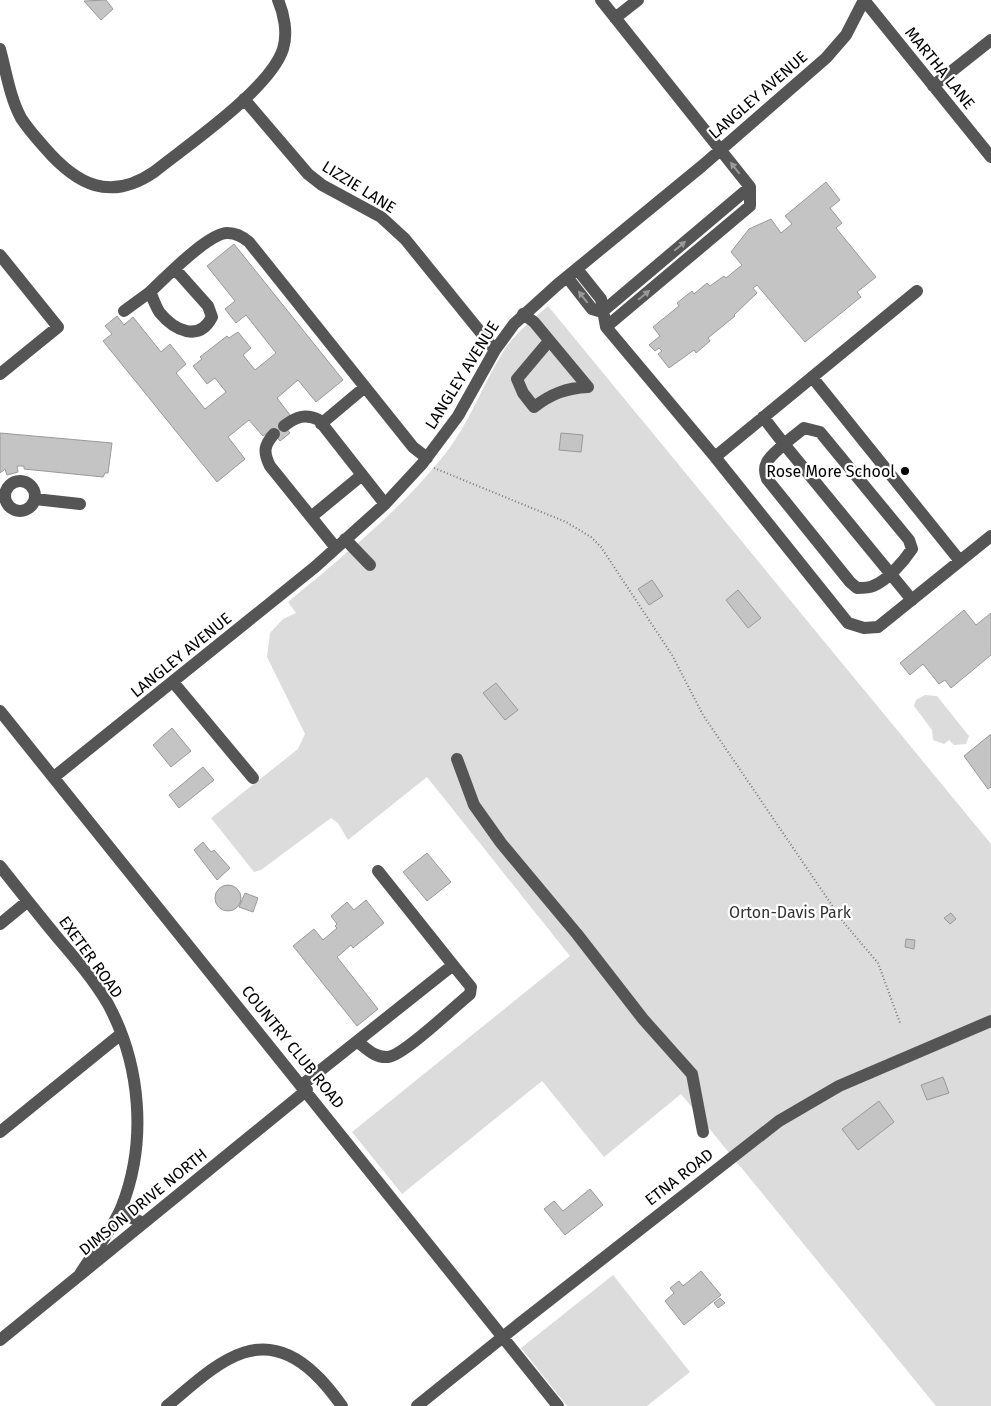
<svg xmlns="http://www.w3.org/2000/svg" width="991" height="1406" viewBox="0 0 991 1406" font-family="'Fira Sans',sans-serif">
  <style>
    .green { fill: #dcdcdc }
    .building { fill: #c4c4c4; stroke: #999 }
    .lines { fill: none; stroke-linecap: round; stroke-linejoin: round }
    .path { stroke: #777; stroke-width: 2; stroke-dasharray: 1 2.5; stroke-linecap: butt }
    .minor { stroke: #555; stroke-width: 12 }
    .oneway { fill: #999 }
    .poi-dot { fill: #000; stroke: #fff; stroke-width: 2 }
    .labels { text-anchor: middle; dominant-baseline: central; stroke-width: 4.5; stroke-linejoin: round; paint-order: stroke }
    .street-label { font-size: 16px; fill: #000; stroke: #fff }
    .poi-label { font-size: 16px; fill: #000; stroke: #fff; text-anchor: end }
    .park-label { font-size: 16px; fill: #333; stroke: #fff }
  </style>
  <rect width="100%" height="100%" fill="#fff"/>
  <path class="green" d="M548,306L991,844V1406H936L681,1094L604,1157L542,1081L402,1194L352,1132L570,956L427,777L348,840L338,823L331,818L261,870L254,872L211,818L298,749L305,734L267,657L270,633L283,619L296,613L288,602C343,556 400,511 445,454C470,422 482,386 503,352C514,334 532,320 548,306Z
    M925,695L937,696L969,736L966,744L954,745L949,740L944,744L933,740L932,730L914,706L916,700Z
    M613,1275L690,1372L647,1406H567L521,1348Z"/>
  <path class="building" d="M106,0L113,9L101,20L84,1Z
    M826,182L840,200L830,208L842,223L836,228L876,277L857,292L861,297L805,342L757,285L753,288L757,293L734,315L735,316L708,338L710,341L696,353L694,350L669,368L658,354L662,351L659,348L655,351L649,345L660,336L653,327L679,306L677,303L692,291L694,294L707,283L710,286L724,276L726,278L742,265L731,252L749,229L771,219L781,233L792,224L785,216Z
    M234,244L343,380L316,402L298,380L277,398L290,415L281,422L290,433L280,441L271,430L263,436L249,420L228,437L245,459L217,482L103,341L112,334L105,326L117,316L124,325L133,317L161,352L170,344L186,364L176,373L205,409L226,392L215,378L207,384L193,366L202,359L200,357L227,336L229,338L238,332L251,348L243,355L255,370L276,353L246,315L236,323L225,309L235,301L207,266Z
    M0,433L112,443L108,473H105L103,477L24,469V466H17L18,472L7,475L5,469L0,473Z
    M561,433L583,435L581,452L559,450Z
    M652,580L663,596L649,605L638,589Z
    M738,590L761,618L748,628L726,600Z
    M964,610L976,625L991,613V655L951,688L945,680L939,684L923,664L910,675L900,663Z
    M496,683L518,710L505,720L483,693Z
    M172,728L191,751L171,767L153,745Z
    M991,734V787L988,789L964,756Z
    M203,767L214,780L179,808L169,795Z
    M203,842L211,852L214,850L230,868L217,880L194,850Z
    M427,853L451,882L427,901L403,872Z
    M215 898a13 13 0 1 1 26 0a13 13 0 1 1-26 0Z
    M245,893L258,898L253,912L239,907Z
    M366,900L384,923L353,948L351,945L337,957L378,1009L357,1026L293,946L314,929L323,940L337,928L335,926L337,924L331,916L347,902L354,910Z
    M951,913L956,919L950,924L944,918Z
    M906,939L915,940L914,949L905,947Z
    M943,1077L949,1093L927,1100L921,1085Z
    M879,1101L894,1122L858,1150L842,1129Z
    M590,1189L603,1205L565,1235L544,1209L554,1201L563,1211Z
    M701,1271L721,1295L684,1325L665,1301L674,1293L670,1288L679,1281L683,1286Z
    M720,1298L725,1303L718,1308L714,1303Z"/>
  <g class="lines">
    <path class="path" d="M434,468L566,522L591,537L601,547L672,655L703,715L844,923L878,963L900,1023"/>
    <path class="minor" d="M601,0L750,187V206L606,327
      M864,0L991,157
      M615,18L638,0
      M0,49C6,71 10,98 21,118C28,129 37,139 45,148C77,185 110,202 154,172C189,144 270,89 283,49C288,33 284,14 278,0
      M933,86L991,40
      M244,99L308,174L322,185L381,217L405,239L495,350
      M0,255L58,327L0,374
      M175,269L208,306L212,317C199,342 175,331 160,313C156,308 153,298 150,292C165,278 209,232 228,233C236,233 243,237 249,242L413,447L427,458
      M577,269L601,299L606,327L715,457L848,623L864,628L878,627L991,536
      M567,277L592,309L602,312
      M124,311L150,292
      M602,312L750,187
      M523,314L534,322L588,387
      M549,341L517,379L523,393L534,407C551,394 566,388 588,387
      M812,377L960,561
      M763,417L784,444L804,428L820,432L909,540L912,549C904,561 887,581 873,586C869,588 862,588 857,588L850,582L767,479C760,462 773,455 784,444L912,600
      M321,424L365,387
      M284,426C296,417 305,413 319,420L385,504
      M274,434C264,445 263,452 270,466L336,548
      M715,457L917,291
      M5 496a15 15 0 1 1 30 0a15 15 0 1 1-30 0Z
      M35,499L80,504
      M311,517L362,475
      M345,539L370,565
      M173,682L253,778
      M0,711L558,1406
      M457,759L474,805L501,843L577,934L643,1019L692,1074L703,1132
      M54,777L315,567L385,504L422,464L458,416L495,350L514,324L557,285L702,166L826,58L846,35L864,0
      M0,866C19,890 38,914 57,937C75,958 94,980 108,1004C141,1065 147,1142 122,1206C114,1227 92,1255 80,1274
      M0,924L28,901
      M358,1042C367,1049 375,1058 388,1057C403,1056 455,1006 470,994L471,987L453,965
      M302,1085L453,965L378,871
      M0,1132L121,1034
      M122,1207L130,1217L143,1223
      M0,1340L307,1090
      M167,1406C213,1368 258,1319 315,1374C325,1383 334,1395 342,1406
      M417,1406L519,1324L779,1121L839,1086L991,1021"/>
  </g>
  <defs><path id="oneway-solid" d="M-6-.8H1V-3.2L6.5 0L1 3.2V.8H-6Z" transform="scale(1.25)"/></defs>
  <g class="oneway">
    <use href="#oneway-solid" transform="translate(735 168) rotate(-128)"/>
    <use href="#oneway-solid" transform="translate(680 246) rotate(-40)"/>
    <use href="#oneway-solid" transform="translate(644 295) rotate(-40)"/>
    <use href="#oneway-solid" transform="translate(583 297) rotate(-128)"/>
  </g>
  <circle class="poi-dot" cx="905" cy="471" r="5"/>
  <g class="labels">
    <g class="street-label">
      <text transform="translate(940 68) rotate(51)">MARTHA LANE</text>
      <text transform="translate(758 95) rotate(-41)">LANGLEY AVENUE</text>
      <text transform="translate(359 187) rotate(32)">LIZZIE LANE</text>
      <text transform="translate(462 375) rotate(-58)">LANGLEY AVENUE</text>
      <text transform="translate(181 655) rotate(-39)">LANGLEY AVENUE</text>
      <text transform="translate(91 957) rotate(54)">EXETER ROAD</text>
      <text transform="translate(293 1047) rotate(51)">COUNTRY CLUB ROAD</text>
      <text transform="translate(679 1177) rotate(-38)">ETNA ROAD</text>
      <text transform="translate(143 1202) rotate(-39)">DIMSON DRIVE NORTH</text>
    </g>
    <g class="poi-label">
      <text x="895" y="471">Rose More School</text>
    </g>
    <g class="park-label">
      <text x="790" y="912">Orton-Davis Park</text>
    </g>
  </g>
</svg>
